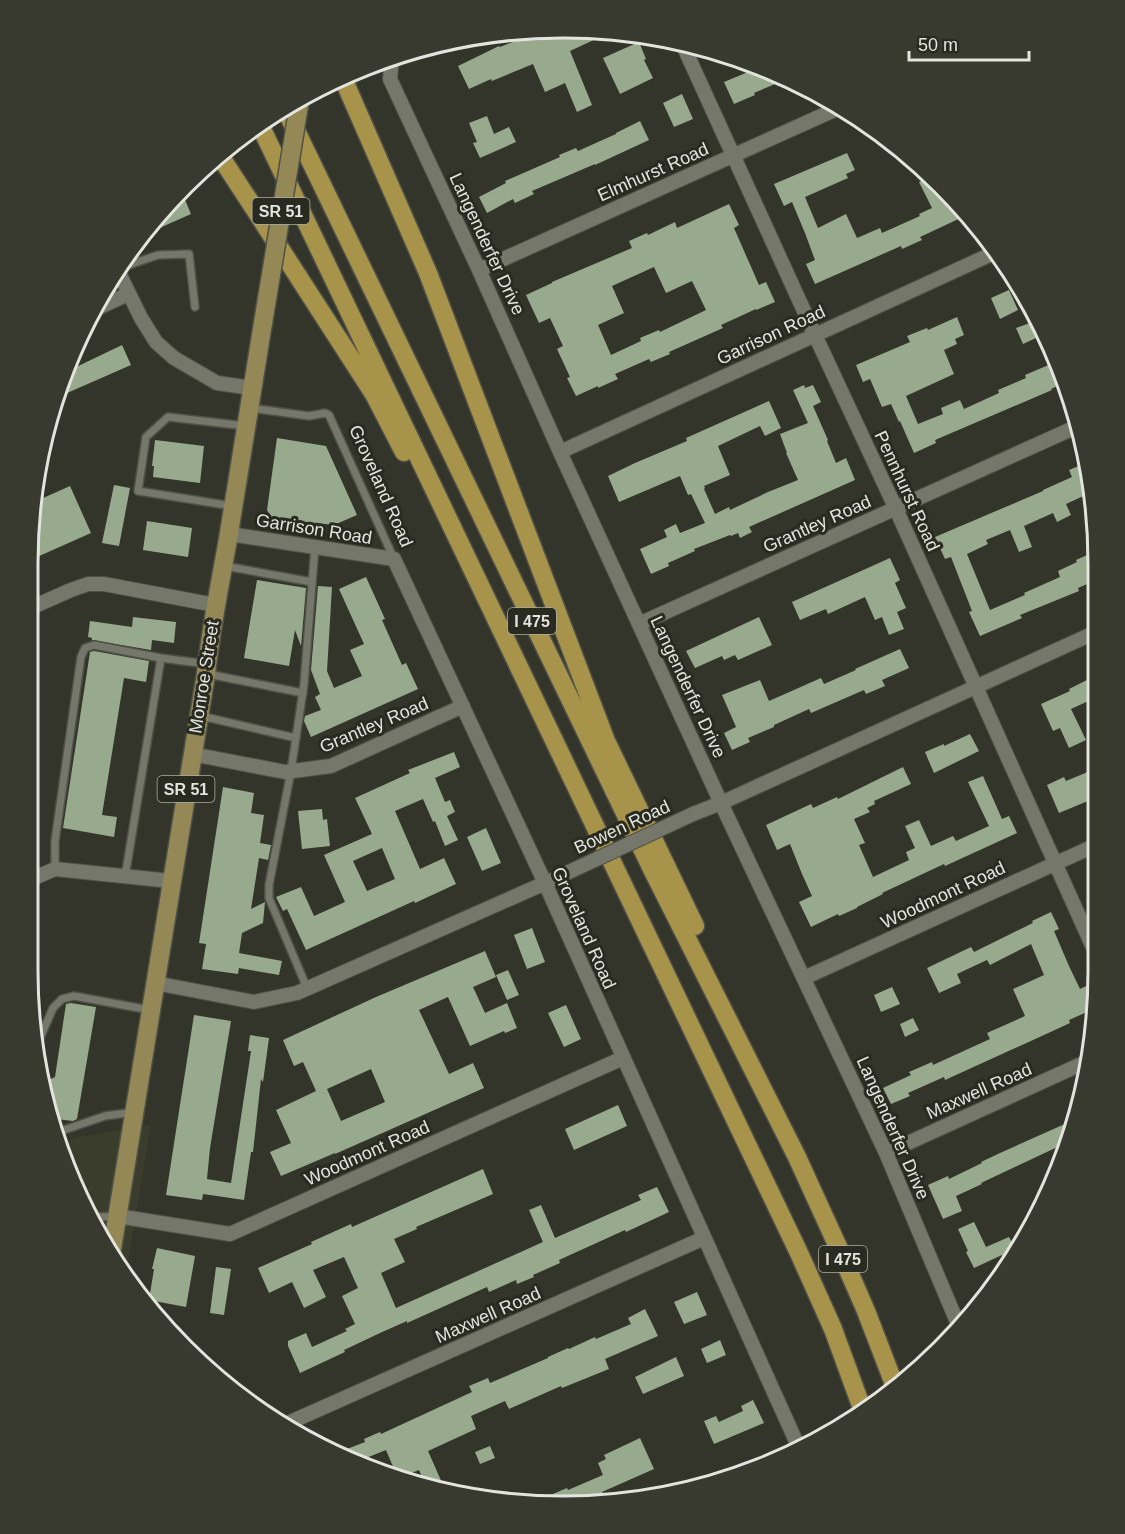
<svg xmlns="http://www.w3.org/2000/svg" width="1125" height="1534" viewBox="0 0 1125 1534" font-family="Helvetica,sans-serif">
  <style>
    .built { fill: #3b3d2c }
    .building { fill: #98aa8e; fill-rule: evenodd }
    .lines { fill: none; stroke-linecap: round; stroke-linejoin: round }
    .lane-casing { stroke: #4f5147; stroke-width: 10 }
    .street-casing { stroke: #4f5147; stroke-width: 16 }
    .primary-casing { stroke: #4f5147; stroke-width: 21 }
    .highway-casing { stroke: #4f5147; stroke-width: 21 }
    .lane { stroke: #75776b; stroke-width: 7 }
    .street { stroke: #75776b; stroke-width: 14 }
    .primary { stroke: #948857; stroke-width: 18 }
    .highway { stroke: #a8934a; stroke-width: 18 }
    .street-bridge-casing { stroke: #4f5147; stroke-width: 16; stroke-linecap: butt }
    .primary-bridge-casing { stroke: #4f5147; stroke-width: 21; stroke-linecap: butt }
    .street-bridge { stroke: #75776b; stroke-width: 14 }
    .primary-bridge { stroke: #948857; stroke-width: 18 }
    .labels { text-anchor: middle; dominant-baseline: central; stroke-width: 6; stroke-linejoin: round; paint-order: stroke }
    .shield { fill: #2a2b20; stroke: #acaca4; stroke-width: 1.5 }
    .shield-label { font-size: 16px; font-weight: bold; fill: #e3e4dd }
    .street-label { font-size: 18px; fill: #e3e4dd; stroke: #2a2b20 }
    .rim { fill: none; stroke: #e3e4dd; stroke-width: 3 }
  </style>
  <rect width="100%" height="100%" fill="#34352a"/>
  <path class="built" d="M151,1125L126,1274L99,1240L60,1145L74,1138Z"/>
  <path class="building" d="M546,29L613,31L570,51L592,105L577,112L565,83L545,92L533,64L492,81L491,79L469,89L458,66L499,46L500,47Z
    M639,42L646,59L644,60L653,78L620,94L603,58Z
    M760,67L787,79L754,93L755,95L734,104L724,82Z
    M682,94L693,119L674,127L663,103Z
    M487,116L494,134L509,127L516,142L480,158L473,143L477,142L469,123Z
    M640,121L649,140L595,165V164L532,191L534,194L515,203L513,199L487,213L479,197L506,183L505,181L560,157L559,155L576,148L578,151L616,134V133Z
    M847,153L855,170L846,174L848,178L805,197L818,228L846,214L857,238L880,228L882,233L920,216L919,214L932,208L919,182L930,177L943,203L952,199L967,215L920,237L922,240L902,249L901,246L815,284L806,264L815,260L805,233L792,202L784,206L774,184Z
    M183,195L191,214L146,234Z
    M729,204L739,225L734,228L759,285L766,282L775,302L756,310V309L721,325L723,328L669,352L670,354L651,362L649,359L615,374L618,379L598,388V386L576,396L567,378L570,377L557,349L563,346L550,318L539,323L526,295L552,283V282L632,248L629,241L647,233L648,235L675,222L677,228ZM654,267L666,293L692,281L706,310L660,332L659,330L640,338L641,341L611,355L598,325L624,313L612,286Z
    M1009,290L1018,310L1000,319L991,298Z
    M957,317L964,335L955,339L957,344L944,350L954,374L906,396L918,424L943,414L941,408L960,400L964,409L999,393L998,390L1026,378L1025,375L1058,361L1064,383L1051,389L1052,390L935,440L936,443L914,453L900,421L899,422L891,404L882,407L870,379L863,382L856,365L910,342L907,336L927,328L928,330Z
    M1030,323L1036,338L1023,344L1016,328Z
    M122,345L131,365L58,397L70,370Z
    M804,385L805,388L813,385L821,402L813,406L828,440L827,441L836,463L846,458L855,480L749,527L752,532L740,538L738,533L731,536L730,535L694,549L695,551L668,563L669,566L651,574L640,549L667,537L664,530L676,524L680,533L705,523L691,494L688,495L680,476L619,502L608,476L635,463L687,441L686,438L769,401L781,428L765,436L760,426L718,446L730,475L704,486L705,488L704,489L715,514L729,507L730,510L768,492L798,480L786,453H787L780,434L808,423L793,390Z
    M277,438L326,446L357,515L334,525L271,518L267,510Z
    M155,440L204,446L200,483L153,477L154,466H152Z
    M1086,463L1092,487L1088,488L1090,493L1066,504L1071,515L1057,522L1053,513L1024,526L1032,547L1019,552L1010,530L986,540L988,544L967,554L990,610L1025,595L1024,593L1060,577L1058,571L1077,562L1076,560L1094,552V581L1078,588L1079,591L1020,615L1022,618L980,636L969,612L972,611L951,557L945,559L935,537L1043,491V490L1072,477L1069,470Z
    M114,485L130,488L119,546L102,543Z
    M70,486L91,533L28,561V528L32,503Z
    M147,521L192,528L188,557L143,550Z
    M890,558L900,580L895,583L906,608L897,612L904,629L889,635L882,617L875,620L865,597L828,614L826,609L800,620L792,602Z
    M366,577L385,619L382,620L402,665L406,663L418,689L311,737L304,721L305,716L321,710L315,697L320,694L311,670L318,586L332,587L327,671L334,688L362,676L350,650L364,644L339,589Z
    M257,580L306,588L301,646L295,630L289,666L244,658Z
    M133,617L176,622L174,643L152,640L151,650L92,640V638L88,637L90,621L132,627Z
    M759,617L772,645L738,660L735,655L724,660L722,656L695,668L686,651Z
    M900,649L909,668L882,680L885,686L866,694L864,690L811,713L809,709L774,725V727L748,738L750,742L732,750L724,733L736,727L722,695L760,680L769,701L821,678L824,684L856,670L855,669Z
    M94,651L149,661L146,682L124,678L102,815L117,817L114,837L63,828L90,652Z
    M1087,680L1095,698L1071,709L1086,740L1069,748L1060,728L1053,731L1041,704L1070,691L1069,689Z
    M970,734L979,751L934,773L925,752L944,744V746Z
    M454,752L460,767L435,778L445,802L450,800L455,812L447,816L458,840L445,846L435,821L433,822L423,799L395,811L420,869L444,858L456,884L415,903L414,901L306,950L287,909L283,911L276,897L301,887L314,916L345,902L324,855L372,834L355,798L410,773L408,770ZM382,848L395,879L367,891L353,861Z
    M903,767L911,784L874,801L875,804L867,808L870,812L854,819L865,843L859,845L873,877L909,860L906,852L915,848L905,826L919,820L931,846L953,836L956,841L989,826L968,782L983,776L1002,819L1009,816L1017,833L945,866L944,864L882,893L883,894L857,907V908L839,916L838,914L811,927L799,902L812,896L802,874L790,844L777,850L766,825L811,804L813,808L837,797L838,799Z
    M1095,769V798L1059,813L1047,785L1064,777L1066,781Z
    M223,787L254,793L251,813L264,815L260,843L271,845L268,860L259,858L251,909L265,902L263,923L242,933L239,953L282,961L279,975L239,968L238,974L202,969L206,944L199,943Z
    M322,809L323,820L327,819L330,846L302,849L298,811Z
    M486,828L501,863L482,871L467,837Z
    M1051,912L1059,929L1054,931L1069,966L1080,989L1086,986L1096,1008L1069,1020L1070,1023L1044,1035L945,1080L944,1077L908,1093L910,1096L891,1104L883,1088L911,1075L909,1072L932,1062L933,1065L990,1039L987,1033L1025,1016L1013,989L1044,975L1031,944L990,965L987,960L957,974L961,983L939,993L927,968L971,947L974,952L1033,923L1032,921Z
    M532,928L545,962L527,969L514,935Z
    M485,951L496,977L473,987L485,1013L507,1003L517,1028L505,1033L504,1031L470,1046L448,997L419,1010L449,1074L473,1063L484,1088L335,1154V1153L281,1176L270,1152L291,1143L276,1110L316,1091L303,1062L294,1066L283,1040L376,997ZM371,1069L385,1102L341,1121L327,1089Z
    M508,970L519,995L507,1000L496,975Z
    M892,987L900,1004L881,1012L874,995Z
    M71,1003L96,1007L77,1119L73,1121L48,1118L45,1110L42,1083L55,1077L66,1004Z
    M566,1005L581,1039L564,1047L548,1013Z
    M194,1015L231,1021L210,1148L207,1179L231,1183L251,1051H248L250,1035L269,1038L263,1082L261,1079L253,1152H251L244,1200L203,1194L202,1200L166,1195Z
    M913,1018L919,1030L905,1037L900,1024Z
    M618,1105L627,1126L574,1150L565,1129Z
    M1076,1119L1066,1143L981,1183L982,1184L956,1196L962,1211L943,1219L928,1185L948,1176L949,1179L982,1163L981,1162L1000,1153Z
    M483,1169L493,1194L416,1227L417,1229L394,1239L405,1262L381,1273L396,1308L543,1242L529,1210L541,1205L555,1238L641,1200L638,1195L657,1187L669,1212L626,1232L625,1230L559,1260L560,1263L533,1275L534,1277L517,1284L516,1280L489,1292L487,1287L407,1323V1321L380,1333L344,1350L345,1352L300,1373L288,1346V1341L306,1333L312,1347L347,1331L345,1329L355,1324L342,1296L358,1288L344,1257L313,1270L326,1297L304,1308L292,1282L269,1293L258,1268L312,1244L311,1242L351,1224L352,1227Z
    M974,1222L986,1247L1009,1237L1016,1251L1003,1257L1002,1255L974,1268L966,1252L968,1251L958,1229Z
    M157,1248L195,1256L186,1307L149,1300L154,1269H152Z
    M216,1267L231,1269L224,1315L210,1313Z
    M697,1292L707,1315L684,1324L674,1302Z
    M645,1309L658,1336L605,1359L609,1369L562,1388L561,1386L509,1409L505,1401L471,1416L476,1429L428,1451L443,1485L434,1489L426,1486L419,1470L401,1477L397,1476L386,1450L356,1462L334,1454L365,1442L364,1439L380,1432L381,1434L472,1392L469,1386L488,1378L490,1383L548,1358V1357L568,1348L569,1349L595,1337L596,1339L631,1324L628,1318Z
    M720,1340L726,1355L707,1363L701,1349Z
    M676,1357L684,1376L643,1394L635,1377Z
    M753,1400L764,1423L714,1444L704,1421L716,1416L719,1422L743,1411L741,1406Z
    M640,1438L654,1469L602,1492L604,1495L581,1505L534,1502L567,1488L568,1490L603,1475L598,1463L606,1459L604,1455Z
    M490,1446L495,1458L480,1464L475,1452Z"/>
  <g class="lines">
    <g class="lane-casing">
      <path id="lane" d="M117,269L158,255L189,254L195,307
        M251,408L309,416L325,413L329,415L394,559
        M232,506L138,491L146,437L168,417L246,426
        M225,566L312,582
        M208,674L303,693
        M201,716L296,738
        M55,869V841L81,657L85,648L94,645L161,658
        M125,877L161,658L207,664
        M307,988L269,898V885L291,771L304,684L315,547
        M37,1045L53,1008L62,999L74,996L150,1010
        M55,1133L105,1116L134,1112
        M86,1209L98,1217L117,1216
        M168,1329L176,1330L184,1347"/>
    </g>
    <g class="street-casing">
      <path id="street" d="M682,43L815,335L896,509L1096,954
        M392,57L390,79L479,270L560,452L721,803L886,1153L960,1329
        M116,267L141,318L156,342L174,358L217,383L252,388
        M479,270L841,107
        M98,308L128,294
        M560,452L996,252
        M229,534L394,559L545,883L799,1448
        M28,609L71,590L88,584H104L215,605
        M639,624L1076,427
        M192,754L285,772L331,766L463,706
        M693,814L721,803L1094,633
        M27,881L55,869L171,881
        M804,978L1096,845
        M155,983L254,1002L297,993L552,880
        M886,1153L1088,1061
        M117,1216L230,1234L623,1058
        M286,1424L704,1238"/>
    </g>
    <g class="primary-casing">
      <path id="primary" d="M111,1255L206,674C211,626 221,580 229,533C240,463 251,393 263,323"/>
    </g>
    <g class="highway-casing">
      <path id="highway" d="M342,76L428,273L606,741L695,926
        M285,108L652,869L797,1157L839,1249L866,1311L896,1389
        M259,123L799,1253L833,1329L863,1411
        M220,156L252,205L374,394L404,452"/>
    </g>
    <use href="#lane" class="lane"/>
    <use href="#street" class="street"/>
    <use href="#primary" class="primary"/>
    <use href="#highway" class="highway"/>
    <g class="street-bridge-casing">
      <path id="street-bridge" d="M556,878L693,814"/>
    </g>
    <g class="primary-bridge-casing">
      <path id="primary-bridge" d="M263,323L300,99"/>
    </g>
    <use href="#street-bridge" class="street-bridge"/>
    <use href="#primary-bridge" class="primary-bridge"/>
  </g>
  <g class="labels">
    <g class="shield">
      <rect x="252.5" y="198" width="57" height="26" rx="4.5"/>
      <rect x="508" y="608" width="48" height="26" rx="4.5"/>
      <rect x="157.5" y="776" width="57" height="26" rx="4.5"/>
      <rect x="819" y="1246" width="48" height="26" rx="4.5"/>
    </g>
    <g class="shield-label">
      <text x="281" y="211">SR 51</text>
      <text x="532" y="621">I 475</text>
      <text x="186" y="789">SR 51</text>
      <text x="843" y="1259">I 475</text>
    </g>
    <g class="street-label">
      <text transform="translate(653 172) rotate(-24)">Elmhurst Road</text>
      <text transform="translate(487 244) rotate(65)">Langenderfer Drive</text>
      <text transform="translate(771 335) rotate(-25)">Garrison Road</text>
      <text transform="translate(381 486) rotate(66)">Groveland Road</text>
      <text transform="translate(907 491) rotate(65)">Pennhurst Road</text>
      <text transform="translate(817 524) rotate(-24)">Grantley Road</text>
      <text transform="translate(314 529) rotate(9)">Garrison Road</text>
      <text transform="translate(204 677) rotate(-81)">Monroe Street</text>
      <text transform="translate(688 687) rotate(65)">Langenderfer Drive</text>
      <text transform="translate(374 725) rotate(-23)">Grantley Road</text>
      <text transform="translate(622 827) rotate(-25)">Bowen Road</text>
      <text transform="translate(943 895) rotate(-25)">Woodmont Road</text>
      <text transform="translate(584 928) rotate(66)">Groveland Road</text>
      <text transform="translate(979 1091) rotate(-24)">Maxwell Road</text>
      <text transform="translate(893 1128) rotate(66)">Langenderfer Drive</text>
      <text transform="translate(367 1153) rotate(-24)">Woodmont Road</text>
      <text transform="translate(488 1315) rotate(-24)">Maxwell Road</text>
    </g>
  </g>
  <path d="M0 0H1125V1534H0ZM563 38H563A525 525 0 0 1 1088 563V971A525 525 0 0 1 563 1496H563A525 525 0 0 1 38 971V563A525 525 0 0 1 563 38Z" fill="#393a2f" fill-rule="evenodd"/>
  <path class="rim" d="M563 38H563A525 525 0 0 1 1088 563V971A525 525 0 0 1 563 1496H563A525 525 0 0 1 38 971V563A525 525 0 0 1 563 38Z"/>
  <path d="M909 51v9h120v-9" fill="none" stroke="#e3e4dd" stroke-width="3"/>
  <text x="918" y="51" font-size="18" fill="#e3e4dd" stroke="#2a2b20" stroke-width="4.5" paint-order="stroke">50 m</text>
</svg>
